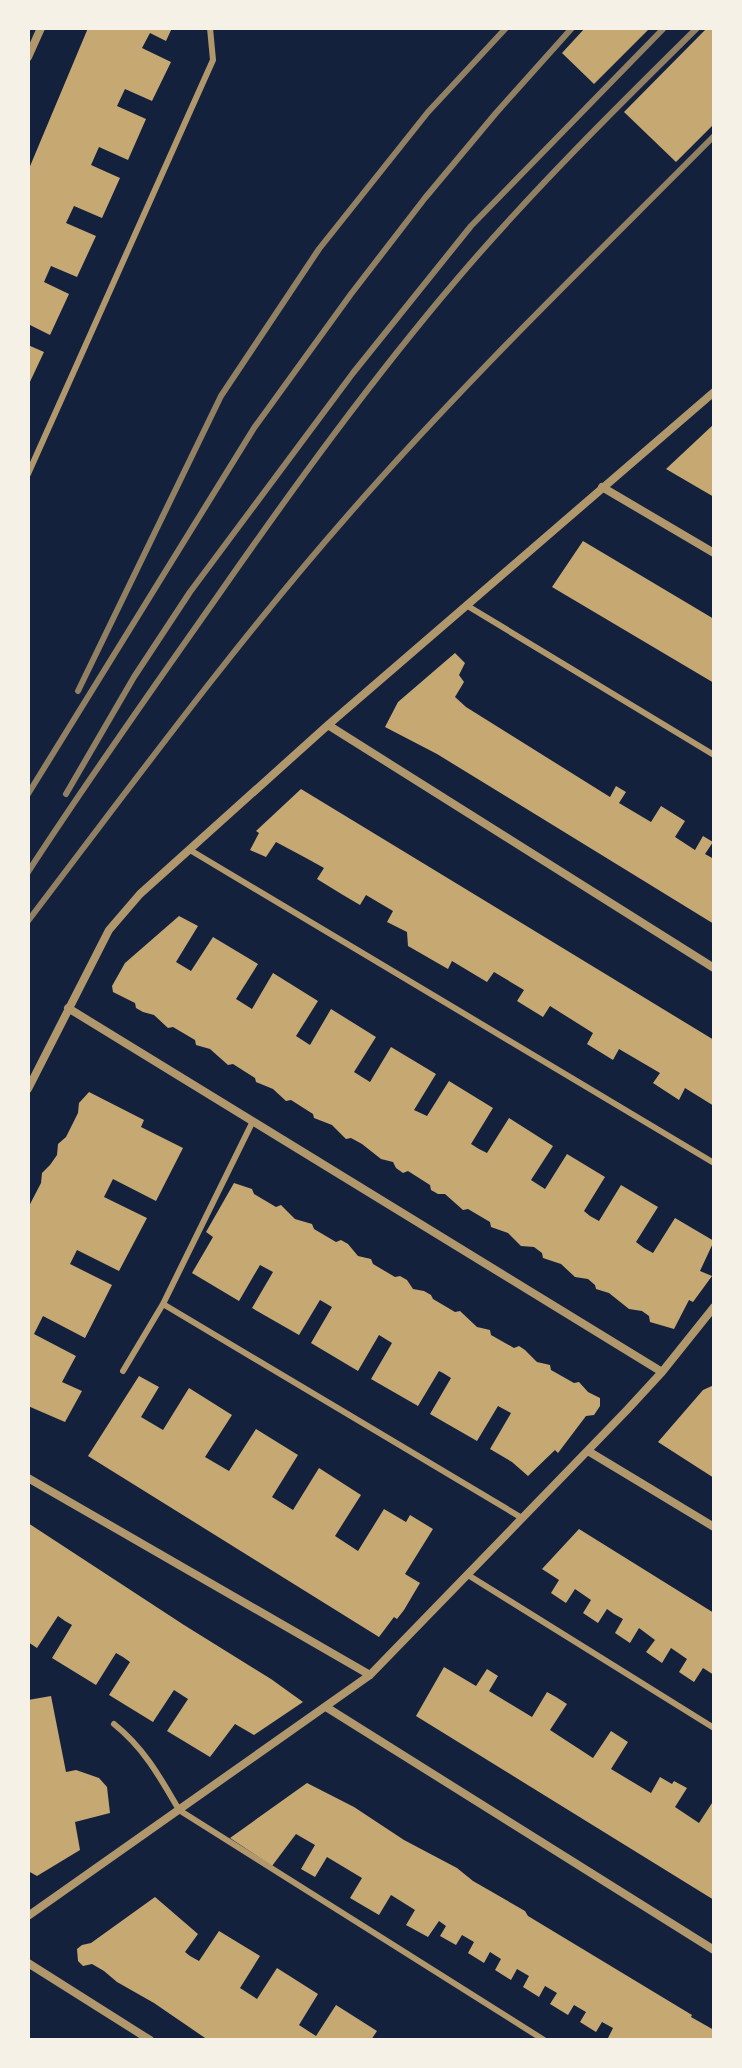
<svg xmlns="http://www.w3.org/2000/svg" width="742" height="2068" viewBox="0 0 742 2068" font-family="Barlow,sans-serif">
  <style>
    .building { fill: #c6a872 }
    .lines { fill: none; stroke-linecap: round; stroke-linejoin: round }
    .service { stroke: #b1986c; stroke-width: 6 }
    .minor { stroke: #b1986c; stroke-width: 8 }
    .rail { stroke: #918062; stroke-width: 6 }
  </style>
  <rect width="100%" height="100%" fill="#14213d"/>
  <path class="building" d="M88,28H172L166,41L150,33L142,48L171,62L152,101L125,89L117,106L146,119L128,160L99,147L91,165L120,178L102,218L74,206L66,223L96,236L77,277L51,266L44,282L69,294L50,335L28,324V171Z
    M585,28H650L594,84L562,53Z
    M707,28H714V124L676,162L624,112Z
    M28,345L44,352L28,386Z
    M714,424V497L666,469Z
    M583,541L714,619V683L552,587Z
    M455,653L465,663L459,675L464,682L455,697L466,707L610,797L616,786L626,792L619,803L651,822L661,806L685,821L675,837L695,850L703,836L713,842L705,854L714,859V924L437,754L385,727L398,702Z
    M301,789L714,1040V1106L685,1088L679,1100L653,1083L660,1073L619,1049L613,1060L587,1044L593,1033L550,1006L543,1017L517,1001L524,990L494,972L487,982L452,961L448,969L408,946L407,932L387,922L393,911L366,895L360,905L343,895L317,879L324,868L306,858L276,842L266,857L250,850L259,833L256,831Z
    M179,916L198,926L176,962L191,971L213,937L258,964L236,999L252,1009L273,973L318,1001L296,1036L310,1045L331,1009L376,1037L354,1072L370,1082L391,1047L436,1074L414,1110L427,1116L449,1081L493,1108L471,1144L479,1149L487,1153L509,1118L553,1146L531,1180L545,1189L567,1154L605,1177L584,1211L590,1216L599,1221L621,1185L658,1207L636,1242L644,1248L653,1253L675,1218L714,1241L700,1271L712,1276L693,1302L689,1300L674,1329L650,1322L649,1316L642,1311L629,1309L609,1293L596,1289L595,1285L588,1279L575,1277L561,1264L543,1258L542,1253L534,1247L521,1246L508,1233L491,1227L490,1222L468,1209L463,1210L445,1194H438L431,1190L430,1185L408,1171L403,1173L396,1168L393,1162L381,1159L362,1144L351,1138L346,1139L332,1125L314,1118L313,1114L291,1100L286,1101L273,1089L256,1082L255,1078L233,1064L228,1065L210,1049L196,1045L195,1040L173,1027L168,1028L154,1015L143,1012L136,1008L135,1003L113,992L112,986L125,963Z
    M89,1092L144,1120L141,1127L183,1148L156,1201L113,1179L104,1197L147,1218L119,1271L77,1250L70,1264L112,1285L85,1338L43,1316L34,1334L76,1356L62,1382L82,1391L65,1422L28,1406V1208L41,1183L42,1173L50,1165L57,1155L58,1144L66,1137L78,1113L79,1103Z
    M234,1183L252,1189L254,1194L276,1207L281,1205L295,1219L312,1224L314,1229L336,1242L341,1240L348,1244L358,1256L371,1259L373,1264L395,1277L400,1276L407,1280L413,1289L424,1291L431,1295L433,1299L455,1312L460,1311L477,1327L490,1330L491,1335L514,1348L519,1346L525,1350L537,1362L550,1365L551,1370L574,1383L579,1382L588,1392L600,1398V1406L594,1415L586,1416L558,1453L555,1450L528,1476L512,1462L490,1449L511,1413L498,1406L477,1441L430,1414L451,1378L443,1373L439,1371L418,1406L371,1379L392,1343L379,1335L358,1371L311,1343L332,1307L320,1300L299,1335L252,1308L273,1272L260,1265L239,1301L192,1273L213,1237L206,1232Z
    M139,1376L159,1387L141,1417L163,1430L189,1388L232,1415L205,1457L229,1471L256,1429L298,1455L272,1497L293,1510L319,1468L361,1495L335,1536L358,1551L384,1509L406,1522L410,1515L433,1529L405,1574L420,1583L404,1610L397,1619L394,1617L379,1637L88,1456Z
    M714,1385V1478L658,1442L703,1390Z
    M28,1523L184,1625L271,1679L303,1702L254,1735L235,1724L210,1757L167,1731L188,1699L174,1690L153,1722L109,1695L130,1662L123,1657L116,1653L96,1685L52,1658L72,1625L65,1621L58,1616L37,1648L28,1642Z
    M579,1529L714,1613V1675L703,1668L694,1682L679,1672L687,1659L671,1648L662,1663L646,1652L655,1640L639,1628L630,1643L615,1633L623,1619L614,1614L607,1609L598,1623L583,1613L591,1600L575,1589L566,1603L551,1593L559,1580L542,1569Z
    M444,1667L476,1686L487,1669L498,1676L489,1691L532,1717L547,1692L556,1697L567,1704L550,1730L593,1758L611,1731L628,1742L611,1769L651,1793L660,1777L672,1784L674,1781L687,1788L675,1807L699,1823L714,1800V1900L416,1716Z
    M51,1696L66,1772L76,1770L99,1778L107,1787L110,1813L75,1822L80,1850L37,1876L28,1871V1700Z
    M307,1783L354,1807L404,1840L457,1868L473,1881L525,1911L528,1916L692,2015L691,2017L714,2030V2040H607L613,2028L602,2022L596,2032L580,2022L586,2012L574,2005L568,2015L550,2004L557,1993L545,1986L539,1997L523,1987L529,1976L517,1969L511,1980L495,1970L501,1959L490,1952L484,1963L468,1953L474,1942L462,1935L456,1945L440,1936L446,1926L439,1921L428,1937L406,1925L415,1910L391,1895L379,1915L350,1898L362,1878L327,1857L315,1877L301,1869L315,1845L296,1834L272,1866L230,1838Z
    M155,1897L198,1934L185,1952L190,1956L199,1961L219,1931L260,1956L240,1988L257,1999L277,1968L318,1994L299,2025L316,2036L336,2005L377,2031L371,2040H208L154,2003L117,1982L104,1971L92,1964L83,1966L78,1961L77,1949L82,1945L91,1943Z"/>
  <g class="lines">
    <path class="service" d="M28,474L213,60L210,28
      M466,605L714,755
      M190,850L714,1163
      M163,1304L522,1518
      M123,1371L163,1304L253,1121
      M468,1575L714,1728
      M114,1724C144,1748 160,1777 179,1810L544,2040"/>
    <path class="minor" d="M28,57L41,28
      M602,487L714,553
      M328,725L714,968
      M68,1008L662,1372
      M28,1089L109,930L140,894L328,725L714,392
      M588,1451L714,1527
      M28,1478L370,1675
      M326,1707L714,1950
      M28,1916L370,1675L627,1410L662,1372L714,1307
      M28,1963L150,2040"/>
    <path class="rail" d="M78,691L221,396L319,249L428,112L506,28
      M28,794L254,428L351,294L425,198L496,113L572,28
      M66,794L134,677L190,592L353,373L471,226L664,28
      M28,872C89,778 153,688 217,597C293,488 372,379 458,278C533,190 615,109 697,28
      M28,921C133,783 235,644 349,514C464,382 591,260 714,136"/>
  </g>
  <rect width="742" height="2068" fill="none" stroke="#f6f1e7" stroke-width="60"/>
</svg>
